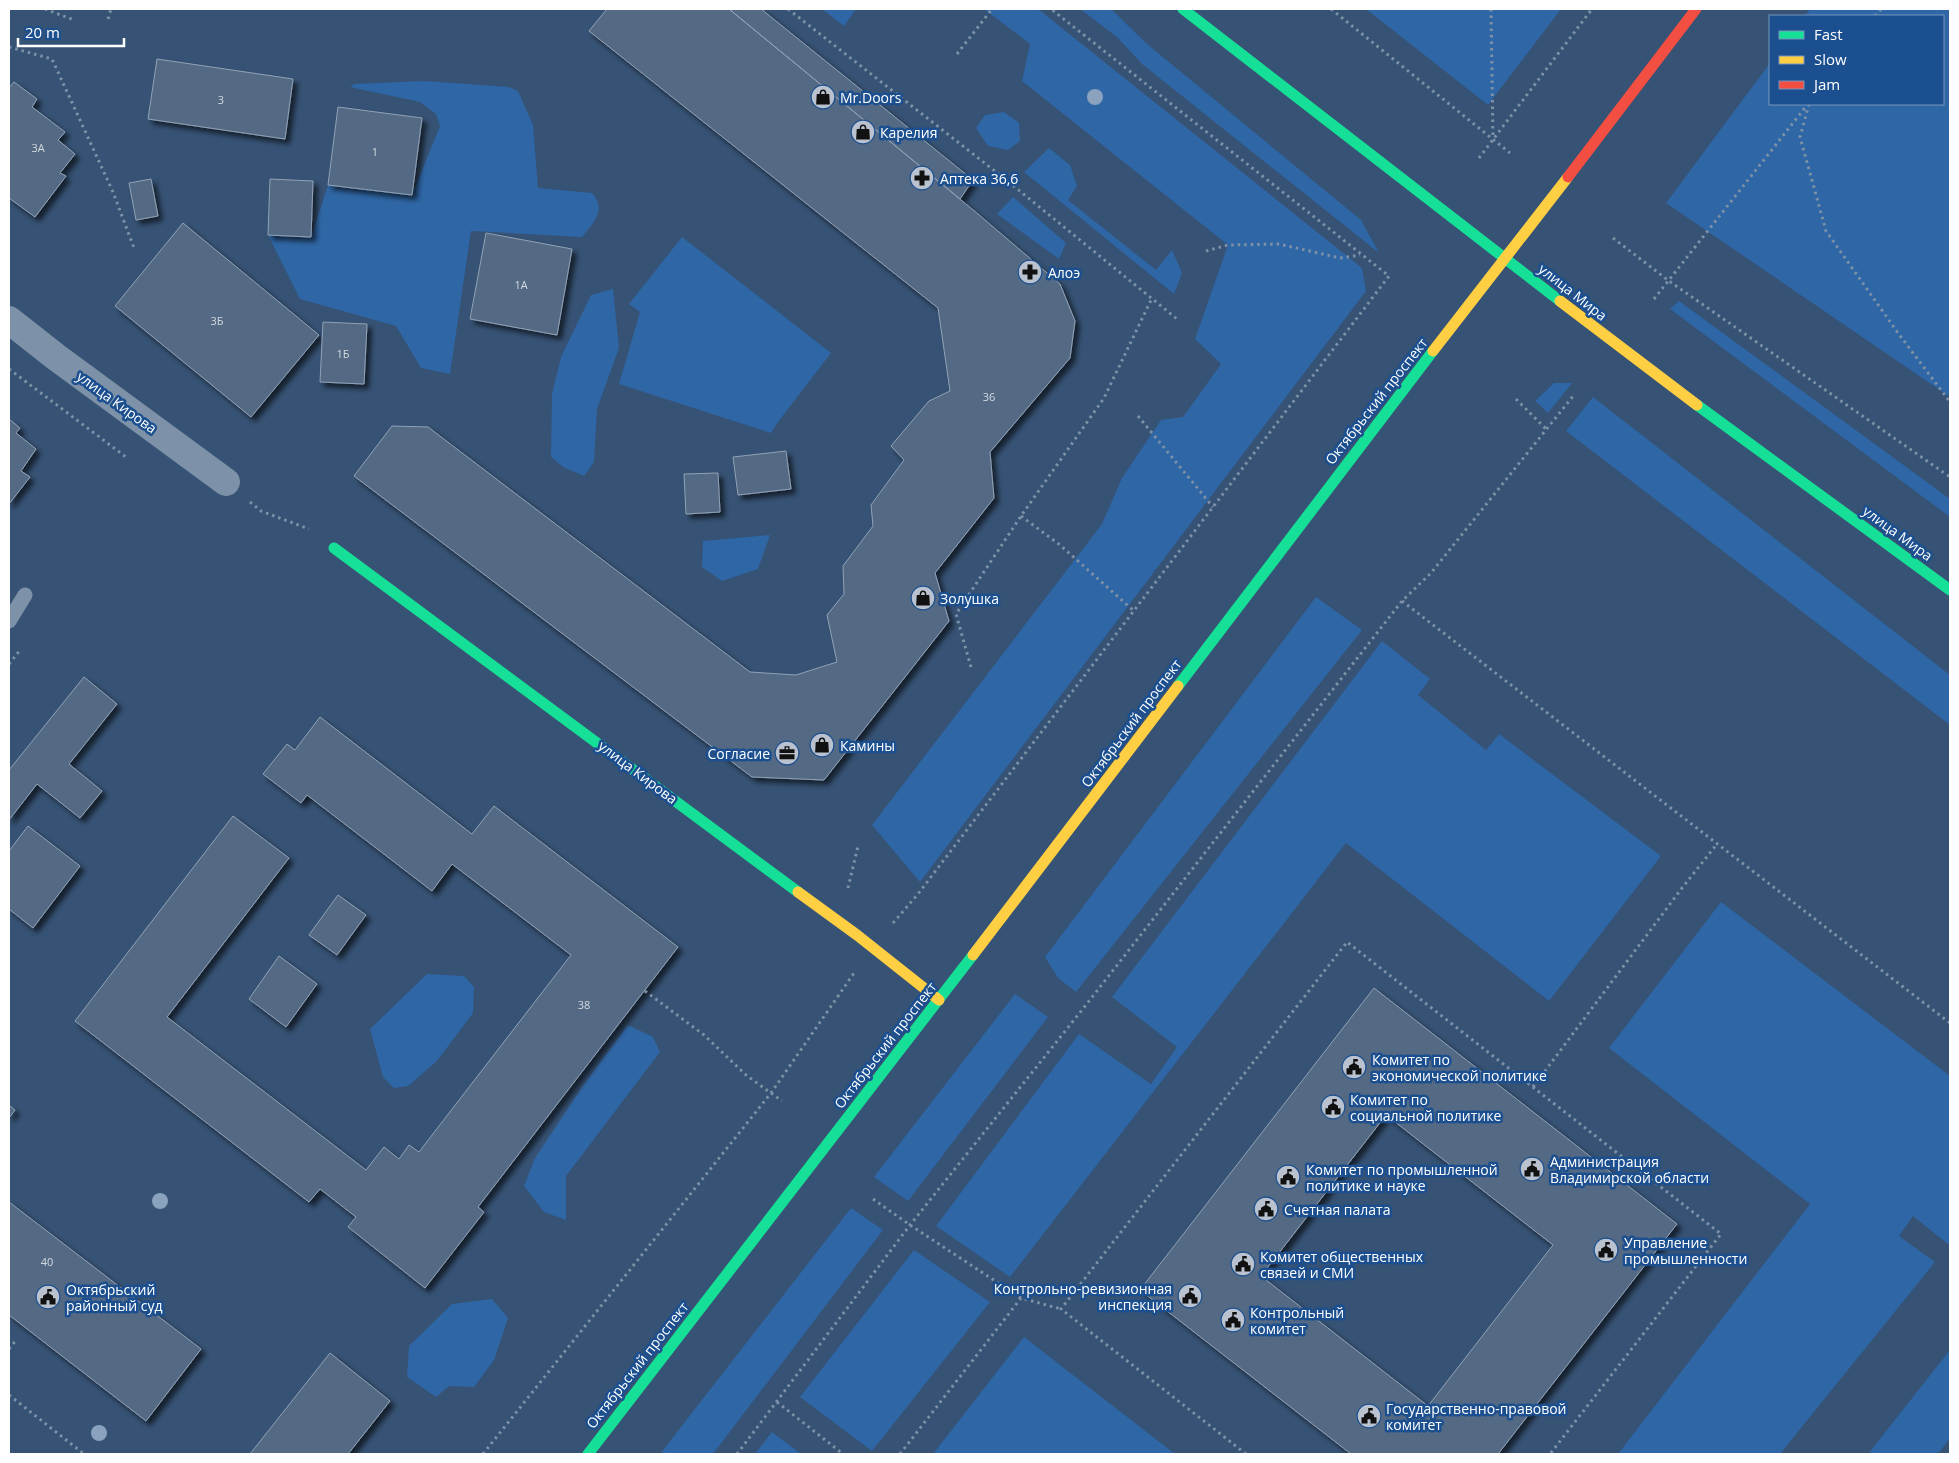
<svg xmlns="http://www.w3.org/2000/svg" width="1959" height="1463" viewBox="0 0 1959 1463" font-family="'Open Sans',sans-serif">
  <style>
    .green { fill: #2f66a5 }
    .building { fill: #526984; stroke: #92a2b6; fill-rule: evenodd; filter: url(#shadow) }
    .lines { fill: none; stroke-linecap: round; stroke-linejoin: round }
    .path { stroke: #7d92a8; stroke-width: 3; stroke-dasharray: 2.5 4; stroke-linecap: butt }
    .lane { stroke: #7d92a8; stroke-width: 15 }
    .street { stroke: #7d92a8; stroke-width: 28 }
    .fast { stroke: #16e098; stroke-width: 11 }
    .slow { stroke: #ffcf43; stroke-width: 11 }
    .jam { stroke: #f24e42; stroke-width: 11 }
    .tree { fill: #8aa2be }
    .labels { text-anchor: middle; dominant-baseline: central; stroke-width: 5; stroke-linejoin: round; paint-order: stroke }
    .number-label { font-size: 11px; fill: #d4dae0 }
    .poi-label { font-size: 14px; fill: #fff; stroke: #1b4f8f; text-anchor: start }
    .street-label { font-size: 14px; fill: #fff; stroke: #1b4f8f }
  </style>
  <defs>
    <filter id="shadow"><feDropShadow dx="4.5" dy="4.5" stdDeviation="2.5" flood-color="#0009"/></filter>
  </defs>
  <rect width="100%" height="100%" fill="#365274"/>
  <path class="green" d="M822,9H856L844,26Z
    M984,9H1038L1362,268L1366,291L920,882L872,825L1102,524L1122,478L1161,420L1183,417L1221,364L1195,339L1228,245L1022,81L1030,44Z
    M1080,9H1111L1147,44L1361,220L1379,253L1142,64L1117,37Z
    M1366,9H1561L1488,105Z
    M1810,9H1950V397L1666,203L1770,63V104H1943V16H1805Z
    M424,81L509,87L518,91L533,125L538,188L592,193C607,210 594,222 582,237L471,231L450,374L421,368L396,326L300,299L268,235L311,237L328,185L412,195L440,126L436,114L420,102L350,87L355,84Z
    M1004,112L1019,123L1020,141L1008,150L988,146L976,128L985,115Z
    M1049,148L1070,165L1077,186L1068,200L1156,270L1172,250L1182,273L1174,294L1024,172Z
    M1013,197L1066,243L1059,259L997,214Z
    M682,237L831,353L778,422L771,433L619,384L640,312L629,304Z
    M613,289L619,348L597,409L594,462L584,476L563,467L551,457L552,394L561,357L591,295Z
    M1679,301L1950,499V517L1670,309Z
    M1554,383H1572L1548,413L1535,401Z
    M1593,397L1950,675V725L1566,431Z
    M770,535L758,569L722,581L702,567L703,541Z
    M1316,597L1362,630L1076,992L1058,978L1045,957Z
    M1382,641L1430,679L1418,695L1486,750L1499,734L1661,856L1549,1001L1346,843L1010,1277L936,1226L1079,1034L1151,1084L1177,1047L1112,997Z
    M1721,902L1950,1076V1243L1949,1245L1913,1216L1899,1236L1935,1262L1780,1454H1618L1810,1204L1609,1048Z
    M427,974L464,976L474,987L473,1013L437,1061L408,1086L394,1088L383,1077L370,1029Z
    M1015,994L1048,1017L908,1201L874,1177Z
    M628,1025L653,1037L660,1052L566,1176V1220L544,1212L524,1186L535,1158L583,1086Z
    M851,1208L883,1230L713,1454H660Z
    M914,1250L990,1302L872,1451L800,1397Z
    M492,1299L508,1318L494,1360L474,1387L449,1386L436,1397L407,1377L409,1346L452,1304Z
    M1024,1337L1175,1454H933Z
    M1950,1350V1438L1938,1454H1868Z
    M772,1432L801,1454H755Z"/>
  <path class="building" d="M607,9H729L978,214L1060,284L1075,321L1070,358L990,452L994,498L935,573L949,621L824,780L752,777L354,476L392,426L428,427L750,672L796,675L837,662L827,615L844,594L843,566L873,526L871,505L904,460L891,446L929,401L950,391L938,308L589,31Z
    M729,9H761L973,180L960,199Z
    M157,59L293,79L285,139L148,119Z
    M14,82L37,99L32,107L65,132L58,140L75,154L60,173L66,176L35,217L9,198V88Z
    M338,107L422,118L412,195L328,185Z
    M151,179L158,216L136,220L129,183Z
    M270,179L313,181L311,237L268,235Z
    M183,223L319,335L251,417L115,306Z
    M486,233L572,249L557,335L470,319Z
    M323,322L367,324L364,384L320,382Z
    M9,419L20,428L16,433L36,449L21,471L30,477L9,504Z
    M786,451L791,489L738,495L733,457Z
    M718,473L720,512L686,514L684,474Z
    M84,677L117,704L69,764L102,791L80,818L37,784L9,820V770Z
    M320,717L472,834L494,806L678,947L478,1207L484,1212L425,1288L348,1227L356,1217L320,1189L309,1202L75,1021L233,816L289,858L167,1017L366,1170L384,1147L399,1159L409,1145L419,1152L571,955L452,864L432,891L307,795L301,803L263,774L287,744L295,750Z
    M28,826L80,866L33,928L9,909V851Z
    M338,895L366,915L337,955L309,935Z
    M279,956L317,984L286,1027L249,999Z
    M1374,988L1677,1224L1498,1454H1351L1140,1290ZM1386,1115L1553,1245L1428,1406L1261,1276Z
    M9,1105L15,1110L9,1118Z
    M9,1202L201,1349L146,1421L9,1315Z
    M330,1353L390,1401L348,1454H250Z"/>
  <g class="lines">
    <path class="path" d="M45,9L74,20
      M788,9L1005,179L1177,319
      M1331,9L1510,153
      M1491,9L1493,138
      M1875,16L1881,9
      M108,19L111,9
      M9,47L52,59L113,192L134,248
      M957,54L992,9
      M1809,104L1800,137L1826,231L1898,333L1950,402
      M1479,158L1592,9
      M1613,238L1669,281L1950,477
      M1206,251L1228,245L1279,244L1340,258L1360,255
      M1654,299L1808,104
      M9,369L126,457
      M1516,399L1546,429
      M1138,416L1213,507
      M250,502L261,511L309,529
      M1021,516L1060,545L1134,611
      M1402,601L1950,1023
      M9,664L21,649
      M971,667L956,614L1021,516L1104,398L1152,298
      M848,888L858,846
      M893,923L918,894L1389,276L1051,9
      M645,991L704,1035L746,1075L782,1101
      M1533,1087L1682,888L1717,844
      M873,1199L910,1225L1021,1298L1061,1309
      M9,1349L17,1339
      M9,1395L84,1454
      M777,1402L843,1454
      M483,1454L771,1093L854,973
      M737,1454L910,1225L1082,1010L1402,601L1431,573L1574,395
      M900,1454L1021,1298
      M1246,1454L1061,1309L1347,942L1721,1234L1550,1454"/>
    <path class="lane" d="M9,621L25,595"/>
    <path class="street" d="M9,320L56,357L226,482"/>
    <path class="fast" d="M1183,9L1560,301
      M1697,405L1950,590
      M334,548L798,892
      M1178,686L1433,351
      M588,1454L973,955"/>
    <path class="slow" d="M1560,301L1697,405
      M1433,351L1568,177
      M798,892L857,935L939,1000
      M973,955L1178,686"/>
    <path class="jam" d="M1568,177L1696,9"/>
  </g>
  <g class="tree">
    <circle cx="1095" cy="97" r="8"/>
    <circle cx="160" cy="1201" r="8"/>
    <circle cx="99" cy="1433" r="8"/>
  </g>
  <defs>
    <g id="shop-disc" transform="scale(1.25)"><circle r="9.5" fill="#b9c2ce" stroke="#1b4f8f"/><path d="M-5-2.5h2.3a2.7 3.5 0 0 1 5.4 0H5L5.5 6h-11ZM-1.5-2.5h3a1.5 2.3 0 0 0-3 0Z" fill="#111"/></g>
    <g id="pharmacy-disc" transform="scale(1.25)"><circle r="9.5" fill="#b9c2ce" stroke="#1b4f8f"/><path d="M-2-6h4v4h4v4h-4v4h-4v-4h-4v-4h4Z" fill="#111"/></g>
    <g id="office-disc" transform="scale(1.25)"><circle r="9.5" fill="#b9c2ce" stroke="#1b4f8f"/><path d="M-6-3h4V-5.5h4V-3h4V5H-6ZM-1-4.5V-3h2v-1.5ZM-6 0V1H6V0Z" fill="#111"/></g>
    <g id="civic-disc" transform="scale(1.25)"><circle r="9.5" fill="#b9c2ce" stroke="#1b4f8f"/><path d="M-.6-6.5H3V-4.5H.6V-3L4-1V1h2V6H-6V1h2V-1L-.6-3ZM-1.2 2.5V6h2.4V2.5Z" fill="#111"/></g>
  </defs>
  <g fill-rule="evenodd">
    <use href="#shop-disc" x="823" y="97"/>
    <use href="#shop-disc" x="863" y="132"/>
    <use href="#pharmacy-disc" x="922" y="178"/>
    <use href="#pharmacy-disc" x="1030" y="272"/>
    <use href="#shop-disc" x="923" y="598"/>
    <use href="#shop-disc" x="822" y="745"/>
    <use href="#office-disc" x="787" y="753"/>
    <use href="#civic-disc" x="1354" y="1067"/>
    <use href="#civic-disc" x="1333" y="1107"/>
    <use href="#civic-disc" x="1532" y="1169"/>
    <use href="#civic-disc" x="1288" y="1177"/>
    <use href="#civic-disc" x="1266" y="1209"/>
    <use href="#civic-disc" x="1606" y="1250"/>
    <use href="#civic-disc" x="1243" y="1264"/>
    <use href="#civic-disc" x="1190" y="1296"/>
    <use href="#civic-disc" x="48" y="1297"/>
    <use href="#civic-disc" x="1233" y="1320"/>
    <use href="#civic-disc" x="1369" y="1416"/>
  </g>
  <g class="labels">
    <g class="number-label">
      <text x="221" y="99">3</text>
      <text x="38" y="147">3А</text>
      <text x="375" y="151">1</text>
      <text x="521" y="284">1А</text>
      <text x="217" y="320">3Б</text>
      <text x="343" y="353">1Б</text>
      <text x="989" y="396">36</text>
      <text x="584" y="1004">38</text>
      <text x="47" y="1261">40</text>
    </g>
    <g class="poi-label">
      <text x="840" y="97">Mr.Doors</text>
      <text x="880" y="132">Карелия</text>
      <text x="940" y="178">Аптека 36,6</text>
      <text x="1048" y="272">Алоэ</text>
      <text x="940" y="598">Золушка</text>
      <text x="840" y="745">Камины</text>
      <text x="770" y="753" text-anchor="end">Согласие</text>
      <text x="1372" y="1059">Комитет по<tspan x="1372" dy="16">экономической политике</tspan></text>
      <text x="1350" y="1099">Комитет по<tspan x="1350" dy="16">социальной политике</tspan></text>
      <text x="1550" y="1161">Администрация<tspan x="1550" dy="16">Владимирской области</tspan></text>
      <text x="1306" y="1169">Комитет по промышленной<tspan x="1306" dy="16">политике и науке</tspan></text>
      <text x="1284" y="1209">Счетная палата</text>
      <text x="1624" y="1242">Управление<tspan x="1624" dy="16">промышленности</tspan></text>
      <text x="1260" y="1256">Комитет общественных<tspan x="1260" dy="16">связей и СМИ</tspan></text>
      <text x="1172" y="1288" text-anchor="end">Контрольно-ревизионная<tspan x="1172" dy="16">инспекция</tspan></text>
      <text x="66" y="1289">Октябрьский<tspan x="66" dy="16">районный суд</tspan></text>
      <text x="1250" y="1312">Контрольный<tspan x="1250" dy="16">комитет</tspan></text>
      <text x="1386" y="1408">Государственно-правовой<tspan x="1386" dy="16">комитет</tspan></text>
    </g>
    <g class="street-label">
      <text transform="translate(1573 292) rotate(38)">улица Мира</text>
      <text transform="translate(1376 401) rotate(-52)">Октябрьский проспект</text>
      <text transform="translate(117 402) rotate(36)">улица Кирова</text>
      <text transform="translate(1898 533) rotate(36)">улица Мира</text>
      <text transform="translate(1131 723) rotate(-53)">Октябрьский проспект</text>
      <text transform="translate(638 772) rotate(37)">улица Кирова</text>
      <text transform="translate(885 1045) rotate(-52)">Октябрьский проспект</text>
      <text transform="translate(637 1365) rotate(-52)">Октябрьский проспект</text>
    </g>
  </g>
  <rect width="1959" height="1463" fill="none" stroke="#ffffff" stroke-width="20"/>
  <rect x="1769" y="15" width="175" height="90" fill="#1b4f8f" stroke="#7695bc"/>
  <rect x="1779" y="31" width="25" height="8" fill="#16e098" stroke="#7695bc"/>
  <text x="1814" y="40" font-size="15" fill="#ffffff">Fast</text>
  <rect x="1779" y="56" width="25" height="8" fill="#ffcf43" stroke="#7695bc"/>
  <text x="1814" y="65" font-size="15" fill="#ffffff">Slow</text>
  <rect x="1779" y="81" width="25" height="8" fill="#f24e42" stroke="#7695bc"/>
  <text x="1814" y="90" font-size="15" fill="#ffffff">Jam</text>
  <path d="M18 38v8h106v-8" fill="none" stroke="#ffffff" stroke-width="2.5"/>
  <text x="25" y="38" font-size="15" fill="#ffffff" stroke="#1b4f8f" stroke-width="4" paint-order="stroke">20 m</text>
</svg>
